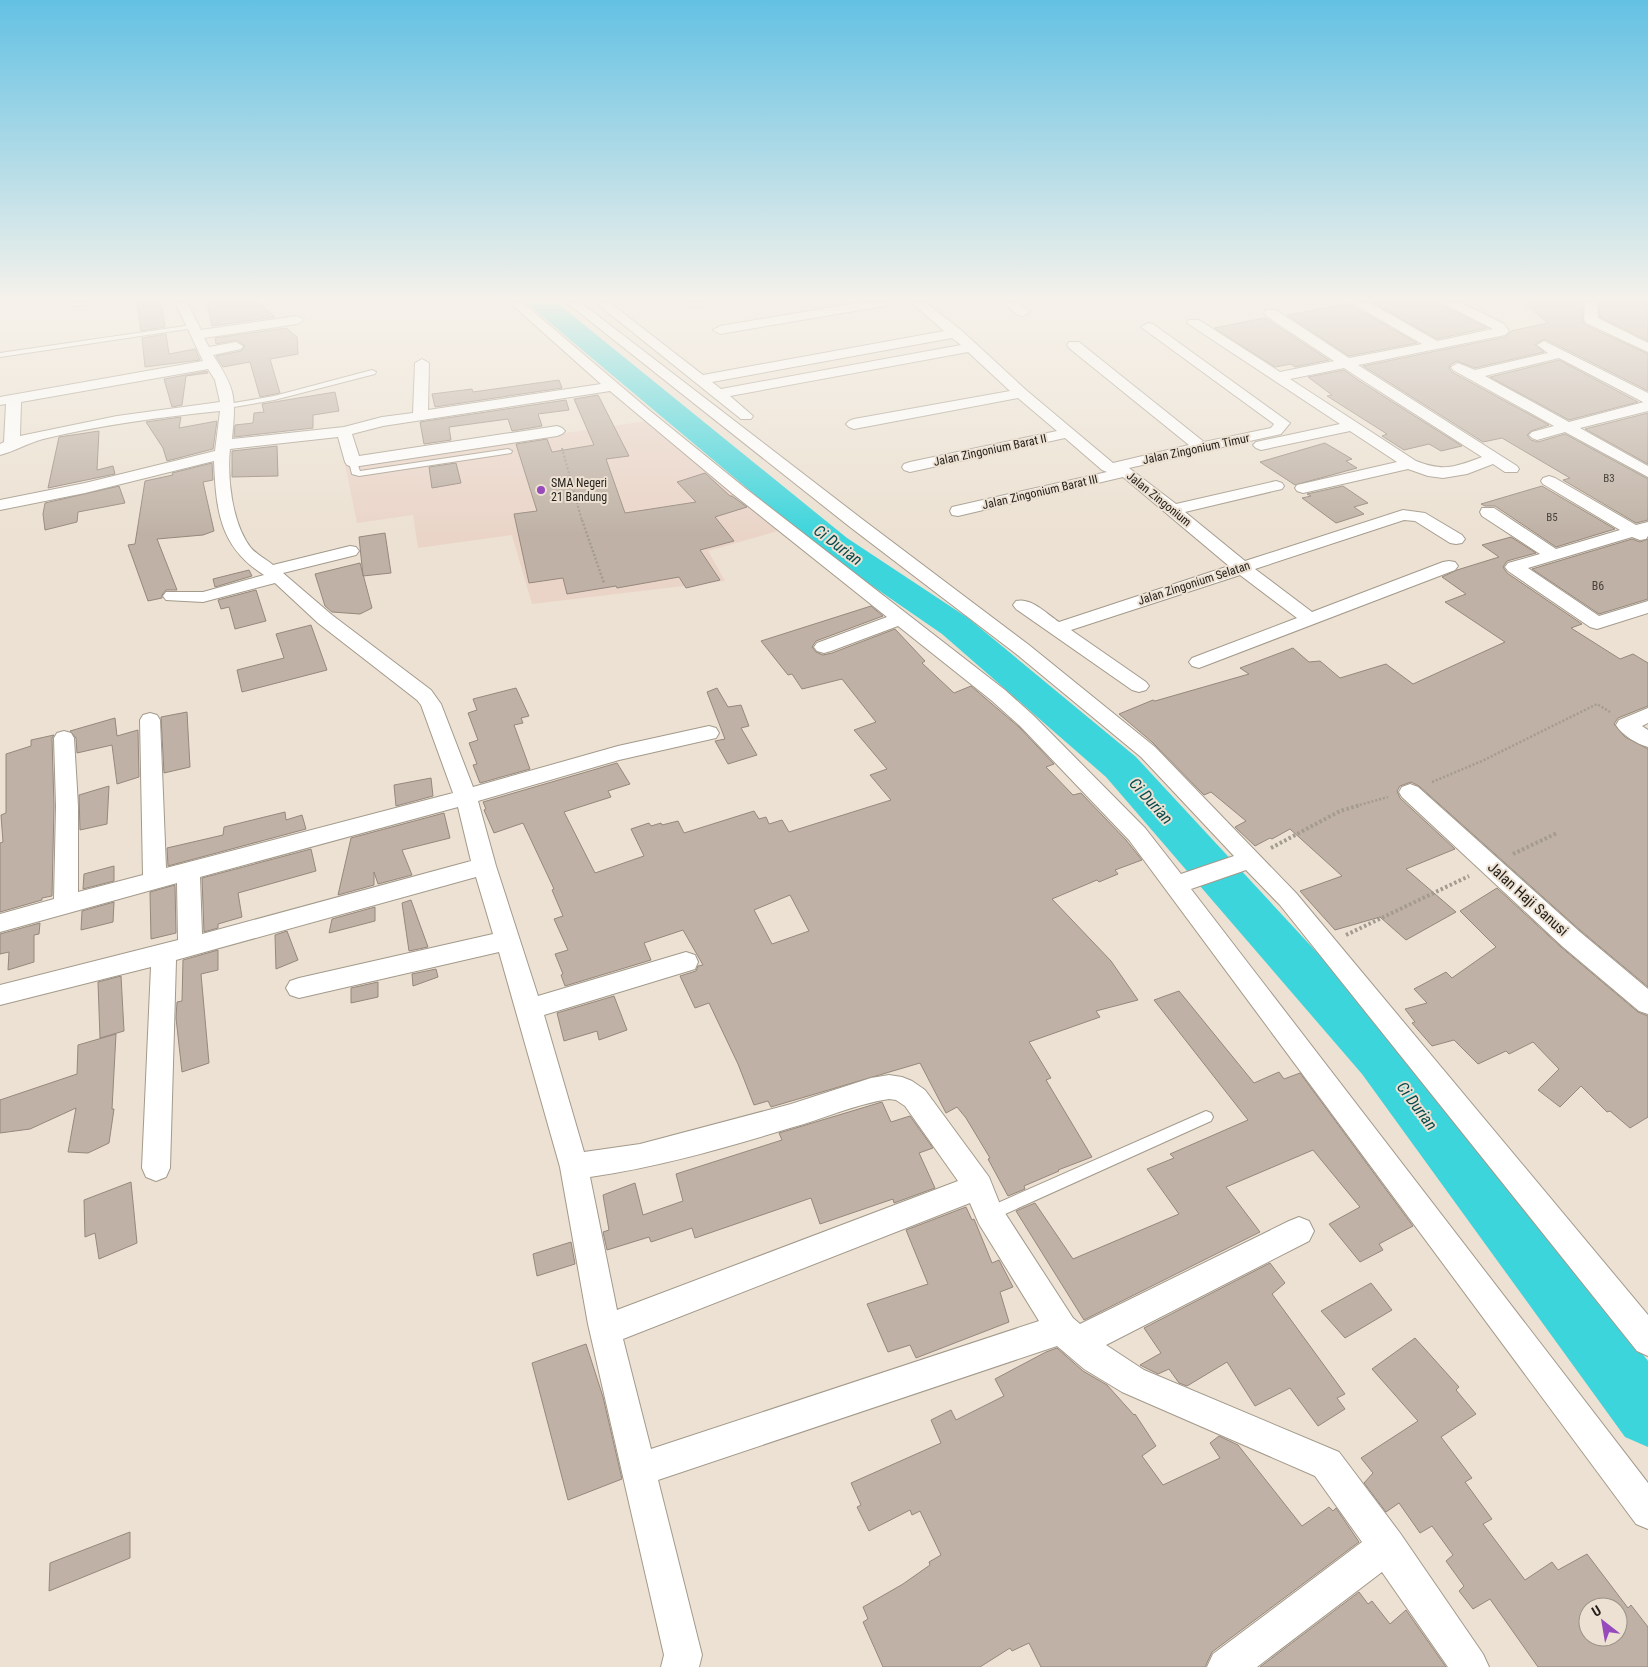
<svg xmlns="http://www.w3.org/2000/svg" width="1648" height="1667" viewBox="0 0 1648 1667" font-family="'Roboto Condensed',sans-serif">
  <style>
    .education { fill: #ead4c8 }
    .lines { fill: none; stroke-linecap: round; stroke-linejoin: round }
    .river { fill: #3dd5dc; fill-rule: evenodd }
    .building { fill: #bfb1a5; stroke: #96887d; fill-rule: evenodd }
    .lane-casing { stroke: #a39a8b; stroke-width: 2 }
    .street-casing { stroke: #a39a8b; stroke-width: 2 }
    .path-far2 { stroke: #a49b90; stroke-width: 2; stroke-dasharray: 2 2; stroke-linecap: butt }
    .path-far1 { stroke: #a49b90; stroke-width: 2.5; stroke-dasharray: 2 2; stroke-linecap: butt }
    .path { stroke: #a49b90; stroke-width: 4; stroke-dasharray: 2.5 2.5; stroke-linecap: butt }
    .lane { fill: #fff; fill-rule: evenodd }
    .street { fill: #fff; fill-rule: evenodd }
    .poi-dot { fill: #964abc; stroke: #ece1d2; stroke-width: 2 }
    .labels { text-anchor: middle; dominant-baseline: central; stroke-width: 4; stroke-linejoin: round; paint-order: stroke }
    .far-number-label { font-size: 11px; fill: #49433c }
    .far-street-label { font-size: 12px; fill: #221e19; stroke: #ece1d2 }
    .far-poi-label { font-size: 12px; fill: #221e19; stroke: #ece1d2; text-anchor: start }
    .number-label { font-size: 12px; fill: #49433c }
    .street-label { font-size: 15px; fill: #221e19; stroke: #ece1d2 }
    .water-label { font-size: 16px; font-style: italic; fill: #064a4d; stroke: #ece1d2 }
  </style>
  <rect width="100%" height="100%" fill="#ece1d2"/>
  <path class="education" d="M648,421L781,530L708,551L725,581L532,604L512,535L418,548L413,515L357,523L345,465Z"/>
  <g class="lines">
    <path class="river" d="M527,302H556L847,538L968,618L1136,757L1400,1042L1648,1361V1447L1625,1437L1362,1074L1106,777L942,634L823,552L531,307Z"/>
  </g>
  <path class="building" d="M137,302H161L165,327L141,331Z
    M207,302H258L275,317L212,326Z
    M1372,302H1440L1445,307L1487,328L1437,339Z
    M1523,302H1583L1582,320L1585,325L1648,354V391L1545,339L1535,344L1544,352L1475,368L1457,361L1450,365L1449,368L1452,372L1549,425L1531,431L1527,435L1531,440L1538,442L1565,434L1648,479V520L1636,523L1563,480L1570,478L1502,438L1483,442L1363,366L1505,337L1511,331L1548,323Z
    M1599,302H1648V341L1600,317Z
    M1352,303L1354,307L1417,343L1349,356L1287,315Z
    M1265,318L1329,360L1295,367L1291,364L1275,367L1214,328Z
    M286,328L297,337L298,354L270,359L280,393L260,397L250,362L223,367L216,356L241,351L245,346L236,340L216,344L215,338Z
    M166,334L169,354L195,349L200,360L145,367L142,338Z
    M1559,360L1638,402L1569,420L1490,377Z
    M1344,370L1358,380L1462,446L1441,451L1429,444L1404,450L1382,436L1387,434L1327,396L1332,395L1308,377Z
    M207,371L208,373L186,376L182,405L172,407L164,379Z
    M559,380L562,388L435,407L432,394L472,389L473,392Z
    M335,392L339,411L313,415V428L234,437L235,425L253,423L254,413L264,412L262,404Z
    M598,395L629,456L606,459L625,513L696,502L677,482L705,473L730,496H732L747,507L715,517L734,541L700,550L720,580L686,588L679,577L617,588L616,586L567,594L563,578L529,583L514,514L537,511L516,444L547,439L552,452L594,445L574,399Z
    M566,400L569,410L538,414L542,426L512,431L508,419L449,427L451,440L424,444L420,422Z
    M1648,413V464L1585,429Z
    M181,417L179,428L217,421L213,449L167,461L163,448L146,422Z
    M99,431L97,470L113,466L115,474L48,488L59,437Z
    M1325,443L1352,459L1346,461L1357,468L1295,485L1260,462Z
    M277,446L278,476L232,477V451Z
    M212,463L213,480L203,482L214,531L203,535L157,539L177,590H166L162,595V598L148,601L128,545L135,544L145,481L173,475L172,473Z
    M456,463L461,483L432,488L429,467Z
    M119,486L125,503L78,512L77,522L45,530L43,514L45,503Z
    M1343,486L1368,503L1354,507L1364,514L1336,523L1302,498L1311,496L1307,494Z
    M1542,486L1615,529L1556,547L1495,506H1485L1481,504Z
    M385,533L391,573L363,576L359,537Z
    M1511,537L1536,553L1507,561L1503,567L1507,573L1582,624L1571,628L1620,659L1633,654L1648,663V706L1618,718L1614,724L1625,737L1648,749V987L1581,931L1419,786L1411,782L1400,786L1397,791L1400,798L1455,849L1406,869L1456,912L1406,940L1380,917L1335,930L1300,891L1342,876L1290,829L1272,839L1270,838L1255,846L1235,827L1246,821L1211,792L1204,795L1152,742L1119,714L1153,700L1155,701L1249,674L1240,668L1293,648L1309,662L1320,661L1340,678L1386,664L1413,684L1505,642L1445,602L1466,594L1442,577L1457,570L1499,557L1482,545Z
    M1632,539L1640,542L1648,539V599L1599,614L1532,569Z
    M360,563L372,608L360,614L332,612L325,606L315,574Z
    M249,570L252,576L215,587L213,579Z
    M256,590L266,621L235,629L229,607L221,609L218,600Z
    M871,606L883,616L816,641L812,647L816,652L823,655L832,653L895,629L925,661L922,663L954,693L971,686L1019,727L1054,764L1046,767L1073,795L1081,793L1126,840L1142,860L1115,870L1118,874L1099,882L1097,880L1052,899L1111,961L1138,1000L1096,1011L1100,1017L1029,1042L1051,1078L1046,1080L1092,1157L1058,1170L1059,1171L1024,1186L1025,1189L1008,1196L988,1159L990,1158L966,1118L957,1107L946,1113L920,1063L771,1107L768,1101L754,1105L738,1064L709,1003L695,1008L680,976L696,971L698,966L703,965L683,930L644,943L651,960L565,986L561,975L563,974L555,954L568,950L554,919L563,916L552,890L554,889L523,823L494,833L484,810L486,809L483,802L617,763L630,784L608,791L611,797L564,812L595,873L644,856L631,829L649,823L651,826L661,823L662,825L678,821L684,833L754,811L759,819L766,817L769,824L782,820L789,832L891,800L870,775L887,769L854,730L876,722L842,679L802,689L792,674L788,675L761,641ZM790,895L809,931L772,944L754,910Z
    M311,625L327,670L242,692L237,670L284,658L276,634Z
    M516,688L529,716L521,718L523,723L514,725L530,769L480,783L473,765L477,764L469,743L478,740L468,713L477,710L473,699Z
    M717,688L728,707L741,705L749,726L741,728L757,755L728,764L715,741L725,739L707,692Z
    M187,712L190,767L164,773L161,717Z
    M115,718L117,736L138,730L139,777L117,784L112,745L77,753L76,738L70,731Z
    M54,735L52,738L54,806L52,896L42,898V900L0,912V843L3,842L1,815L6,813V754L31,746V740Z
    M431,778L433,796L396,806L394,785Z
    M109,786L107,824L80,830L79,795Z
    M285,812L286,820L302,815L306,829L168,866L167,848L223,835L224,827Z
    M444,813L450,838L402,850L412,875L378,884L374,872V885L338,895L351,838Z
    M311,849L316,871L238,893L242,917L218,924V928L204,932L202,878Z
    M114,866V881L83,889L84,874Z
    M175,885L176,933L151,939L150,892Z
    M1497,888L1561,947L1638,1012L1648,1016V1117L1630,1128L1610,1111L1607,1112L1581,1086L1560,1107L1538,1090L1559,1069L1533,1042L1509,1054L1506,1051L1478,1064L1454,1040L1432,1046L1412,1023L1415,1022L1405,1009L1427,1003L1414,989L1446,972L1452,978L1496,947L1460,911Z
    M411,900L428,947L409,951L402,903Z
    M114,902L113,922L81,930L82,911Z
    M375,907V921L329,933L332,919Z
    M40,923L39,934L34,935V962L8,970L9,952L0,954V934Z
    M287,931L298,960L276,969L275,935Z
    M218,950V970L201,974L209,1063L182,1072L176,1018L177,1002L182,1001L183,960Z
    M436,969L438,977L413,986L412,974Z
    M121,976L124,1031L100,1038L98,982Z
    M378,982V997L351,1003V988Z
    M1179,991L1254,1083L1279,1072L1284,1079L1300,1073L1413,1226L1379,1244L1383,1250L1360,1262L1329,1224L1360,1207L1313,1150L1226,1187L1260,1232L1084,1320L1016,1211L1035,1203L1073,1259L1179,1214L1147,1169L1174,1158L1170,1154L1248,1120L1154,1000Z
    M614,996L627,1030L599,1040L597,1031L564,1041L557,1013Z
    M116,1034L112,1109H114L109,1143L88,1153L68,1152L76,1108L30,1129L0,1133V1100L77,1074L78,1045Z
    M882,1102L891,1122L910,1116L933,1148L919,1153L935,1188L894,1203L893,1199L820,1224L811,1198L695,1238L692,1228L651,1242L649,1237L607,1250L603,1232L609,1230L603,1195L635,1183L643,1215L683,1201L676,1174L782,1140L779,1133Z
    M131,1182L137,1243L99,1259L95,1233L85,1237L84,1200Z
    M966,1207L972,1220L974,1219L992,1263L999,1260L1013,1287L1000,1292L1009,1322L916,1358L910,1345L888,1352L867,1304L928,1284L906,1230Z
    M571,1242L575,1264L537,1276L533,1254Z
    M1270,1263L1285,1283L1272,1294L1345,1394L1337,1398L1345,1409L1318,1426L1290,1388L1255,1406L1227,1362L1187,1386L1179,1383L1169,1369L1158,1374L1140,1365L1161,1353L1144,1328Z
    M1371,1283L1392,1310L1345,1338L1321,1311Z
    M1415,1338L1459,1387L1456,1390L1476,1414L1441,1437L1472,1478L1465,1482L1492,1519L1483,1524L1525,1580L1552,1562L1558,1570L1587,1554L1628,1608L1631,1605L1648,1627V1667H1538L1490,1599L1473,1609L1459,1591L1464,1586L1446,1561L1453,1555L1432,1526L1420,1533L1399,1503L1386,1512L1364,1483L1373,1473L1361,1458L1418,1421L1372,1369ZM1588,1607H1618V1637H1588Z
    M586,1344L603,1397L622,1479L568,1500L532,1363Z
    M1057,1348L1083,1371L1107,1385L1134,1415L1135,1414L1156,1446L1142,1456L1163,1485L1220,1458L1210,1443L1219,1436L1238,1445L1302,1526L1329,1507L1333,1511L1336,1508L1359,1542L1212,1652L1205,1667H1041L1029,1643L1012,1651L1010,1648L980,1667H883L863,1622L868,1619L863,1607L903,1584L930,1565L929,1562L941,1555L920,1511L912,1515L910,1510L869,1531L857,1507L861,1505L851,1483L941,1443L931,1420L951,1410L956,1420L1004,1396L995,1379L1046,1352Z
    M130,1532V1558L49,1591L50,1563Z
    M1359,1592L1368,1604L1372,1601L1390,1624L1406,1610L1446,1667H1260Z"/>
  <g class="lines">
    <g class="lane-casing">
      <path id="lane" d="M192,325L195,327L194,328L0,357V353Z
        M372,370L376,372L375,374L274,400L228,408L224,406L228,404L274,396Z
        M508,449L512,451L511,453L359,476L352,474L349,462L356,460L360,471Z
        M1206,1111L1211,1113L1213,1117L1211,1121L994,1219L989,1221L984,1219L982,1214L984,1209Z"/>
    </g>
    <g class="street-casing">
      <path id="street" d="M68,302H88L87,305L69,306Z
        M175,302H187L201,330L297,316L304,320L297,324L204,338L209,347L236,342L243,346L241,349L213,355C236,390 236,397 232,439L344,427L382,417L413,413L415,363L422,359L429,363L428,410L601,384L509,302H522L649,410L745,488L1005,690L1034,716L1145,828L1181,874L1234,856L1141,757L1015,653L850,527L566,302H580L862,519L1029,645L1155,747L1296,893L1648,1315V1356L1637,1351L1280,905L1246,870L1191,889L1648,1483V1529L1636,1524L1129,840L1020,726L991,700L898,626L831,651L824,653L817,651L814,647L817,643L887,617L733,494L610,391L383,426L352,434L359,456L557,426L562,428L565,431L562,434L557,436L353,467L347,465L345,462L338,437L230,449C227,478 232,524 251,548C256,554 266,559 273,565L350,546L356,547L359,551L356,555L283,573L332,615L431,690L441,704L473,787L618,746L709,726L716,728L719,733L716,738L619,760L478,801L496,866L538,996L686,952L695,955L698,962L695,969L544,1015L584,1152L640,1144L791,1104L871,1078L889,1075L902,1077L912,1081L925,1090L989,1177L1001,1207L1073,1318L1080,1324L1289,1221L1299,1217L1309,1221L1314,1231L1309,1241L1106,1345L1144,1370L1339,1452L1400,1533L1483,1654L1489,1667H1448L1382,1572L1257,1667H1207L1213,1654L1362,1542L1315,1476L1122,1392L1084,1369L1057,1346L658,1480L702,1655L699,1667H661L664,1655L588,1324L560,1167L499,952L299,998L290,995L286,988L290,981L299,978L493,934L476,877L176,960L170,1168L166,1177L156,1181L146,1177L142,1168L151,967L0,1005V985L178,940L177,883L0,932V914L54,899L56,806L54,738L57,733L64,731L71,733L74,738L78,806V892L143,875L140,720L143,715L150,713L157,715L160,720L166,868L453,793L421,705L417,700L318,623L275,583L203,602L166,600L163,596L166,592H203L264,575C219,547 216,509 214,461L85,493L0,510V500L85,483L215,451L220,411C161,417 101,425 43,439C28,443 15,451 0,455V444L4,442L6,404L0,405V397L203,361ZM208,369L215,380L220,402L117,416L20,436L21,402ZM458,807L471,861L202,934L200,877ZM889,1099L896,1100L905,1106L958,1181L617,1310L590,1177C658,1167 725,1148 790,1128C823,1119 855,1104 889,1099ZM970,1203L979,1224L1039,1321L651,1449L623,1339Z
        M595,302H609L703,375L944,331L911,302H925L961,330L1026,390L1113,463L1189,445L1069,348L1067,345L1069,342H1079L1204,442L1271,428L1274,424L1141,327L1148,323L1153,324L1290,423L1281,434L1129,468L1176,504L1276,481L1282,483L1284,486L1282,489L1185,512L1245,561L1403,510L1425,513L1462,535L1465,539L1462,543L1456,544L1450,543L1415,521L1404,520L1255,569L1312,612L1443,562L1449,561L1455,562L1458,566L1455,570L1199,668L1192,666L1189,662L1192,658L1297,618L1240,575L1071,630L1146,682L1149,686L1146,690L1139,692L1132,690L1016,609L1013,605L1016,601C1031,597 1047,614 1059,622L1229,566L1123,477L958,516L952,515L950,511L952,507L1107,472L1102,470L1065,438L910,472L904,470L902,467L904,464L910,462L1057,431L1018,398L854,429L849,427L846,424L849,421L854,419L1010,391L968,352L730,396L753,416L751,419H741ZM952,338L961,345L721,389L712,382Z
        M684,302H709C705,308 693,307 685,305Z
        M863,302H890L884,306L720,334L713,330L720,326Z
        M1002,302H1016L1030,312L1023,316L1018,315Z
        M1354,302H1369L1437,341L1493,329L1446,305L1445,302H1460L1504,324L1509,331L1505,335L1358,365L1517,466L1519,469L1517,472H1505L1493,464L1467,474L1443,478L1428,476L1408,469L1303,493L1297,491L1295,488L1297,485L1397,462L1350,431L1261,450L1256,448L1253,445L1256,442L1340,424L1187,323L1189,320H1199L1280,372L1334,361L1266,316L1264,313L1266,310H1276L1349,358L1422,344L1355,305ZM1344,368L1359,378L1482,457C1455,467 1444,472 1416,461L1290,379Z
        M1585,302H1597L1598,318L1648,343V352L1586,323L1584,320Z
        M1544,341L1648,393V411L1580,428L1648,466V477L1565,432L1537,440L1532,438L1529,435L1532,432L1554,426L1453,370L1451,367L1458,363L1475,370L1548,353L1537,345ZM1559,358L1643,402H1644L1569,422L1485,376Z
        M1549,476L1555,478L1636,525L1648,522V536L1646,539L1640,540L1632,537L1528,568L1599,616L1648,601V613L1597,629L1590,627L1508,571L1505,567L1508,563L1540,554L1482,516L1480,512L1482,508H1494L1556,549L1620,530L1543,484L1541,481L1543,478Z
        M1648,708V723L1642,726L1648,730V747C1637,744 1622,735 1616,725L1619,720Z
        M1410,784L1418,787L1580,932L1648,989V1014L1639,1011L1562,946L1402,797L1399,792L1402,787Z"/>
    </g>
    <path class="path-far2" d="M562,448L582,521"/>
    <path class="path-far1" d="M582,520L604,583
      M1432,782L1482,761L1597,704L1610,712
      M1356,806L1388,797"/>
    <path class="path" d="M1271,848L1340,811L1360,805
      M1513,854L1557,833
      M1346,935L1469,876"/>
    <use href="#lane" class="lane"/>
    <use href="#street" class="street"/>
  </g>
  <linearGradient id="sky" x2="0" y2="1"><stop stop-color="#63c1e3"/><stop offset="0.56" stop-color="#f6f2eb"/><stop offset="1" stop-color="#f6f2eb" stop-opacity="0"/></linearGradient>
  <rect width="1648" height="535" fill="url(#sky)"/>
  <circle class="poi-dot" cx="541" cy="490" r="5"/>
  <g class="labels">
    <g class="far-number-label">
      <text x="1609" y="478">B3</text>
      <text x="1552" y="517">B5</text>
    </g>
    <g class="far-street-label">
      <text transform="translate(1196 449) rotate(-12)">Jalan Zingonium Timur</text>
      <text transform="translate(990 450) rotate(-12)">Jalan Zingonium Barat II</text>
      <text transform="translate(1040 492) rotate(-13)">Jalan Zingonium Barat III</text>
      <text transform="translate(1159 499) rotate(39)">Jalan Zingonium</text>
      <text transform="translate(1194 583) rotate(-18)">Jalan Zingonium Selatan</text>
    </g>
    <g class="far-poi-label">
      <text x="551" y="483">SMA Negeri<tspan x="551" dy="14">21 Bandung</tspan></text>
    </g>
    <g class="number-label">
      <text x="1598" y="586">B6</text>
    </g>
    <g class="street-label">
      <text transform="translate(1528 899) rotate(42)">Jalan Haji Sanusi</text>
    </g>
    <g class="water-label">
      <text transform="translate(838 545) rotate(37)">Ci Durian</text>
      <text transform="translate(1151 801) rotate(48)">Ci Durian</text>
      <text transform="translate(1417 1106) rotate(53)">Ci Durian</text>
    </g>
  </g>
  <g transform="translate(1603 1622) rotate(329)"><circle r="24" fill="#ece1d2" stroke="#9b9388"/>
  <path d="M0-4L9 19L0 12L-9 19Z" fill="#964abc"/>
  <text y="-8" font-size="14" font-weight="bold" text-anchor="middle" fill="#221e19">U</text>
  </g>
</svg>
